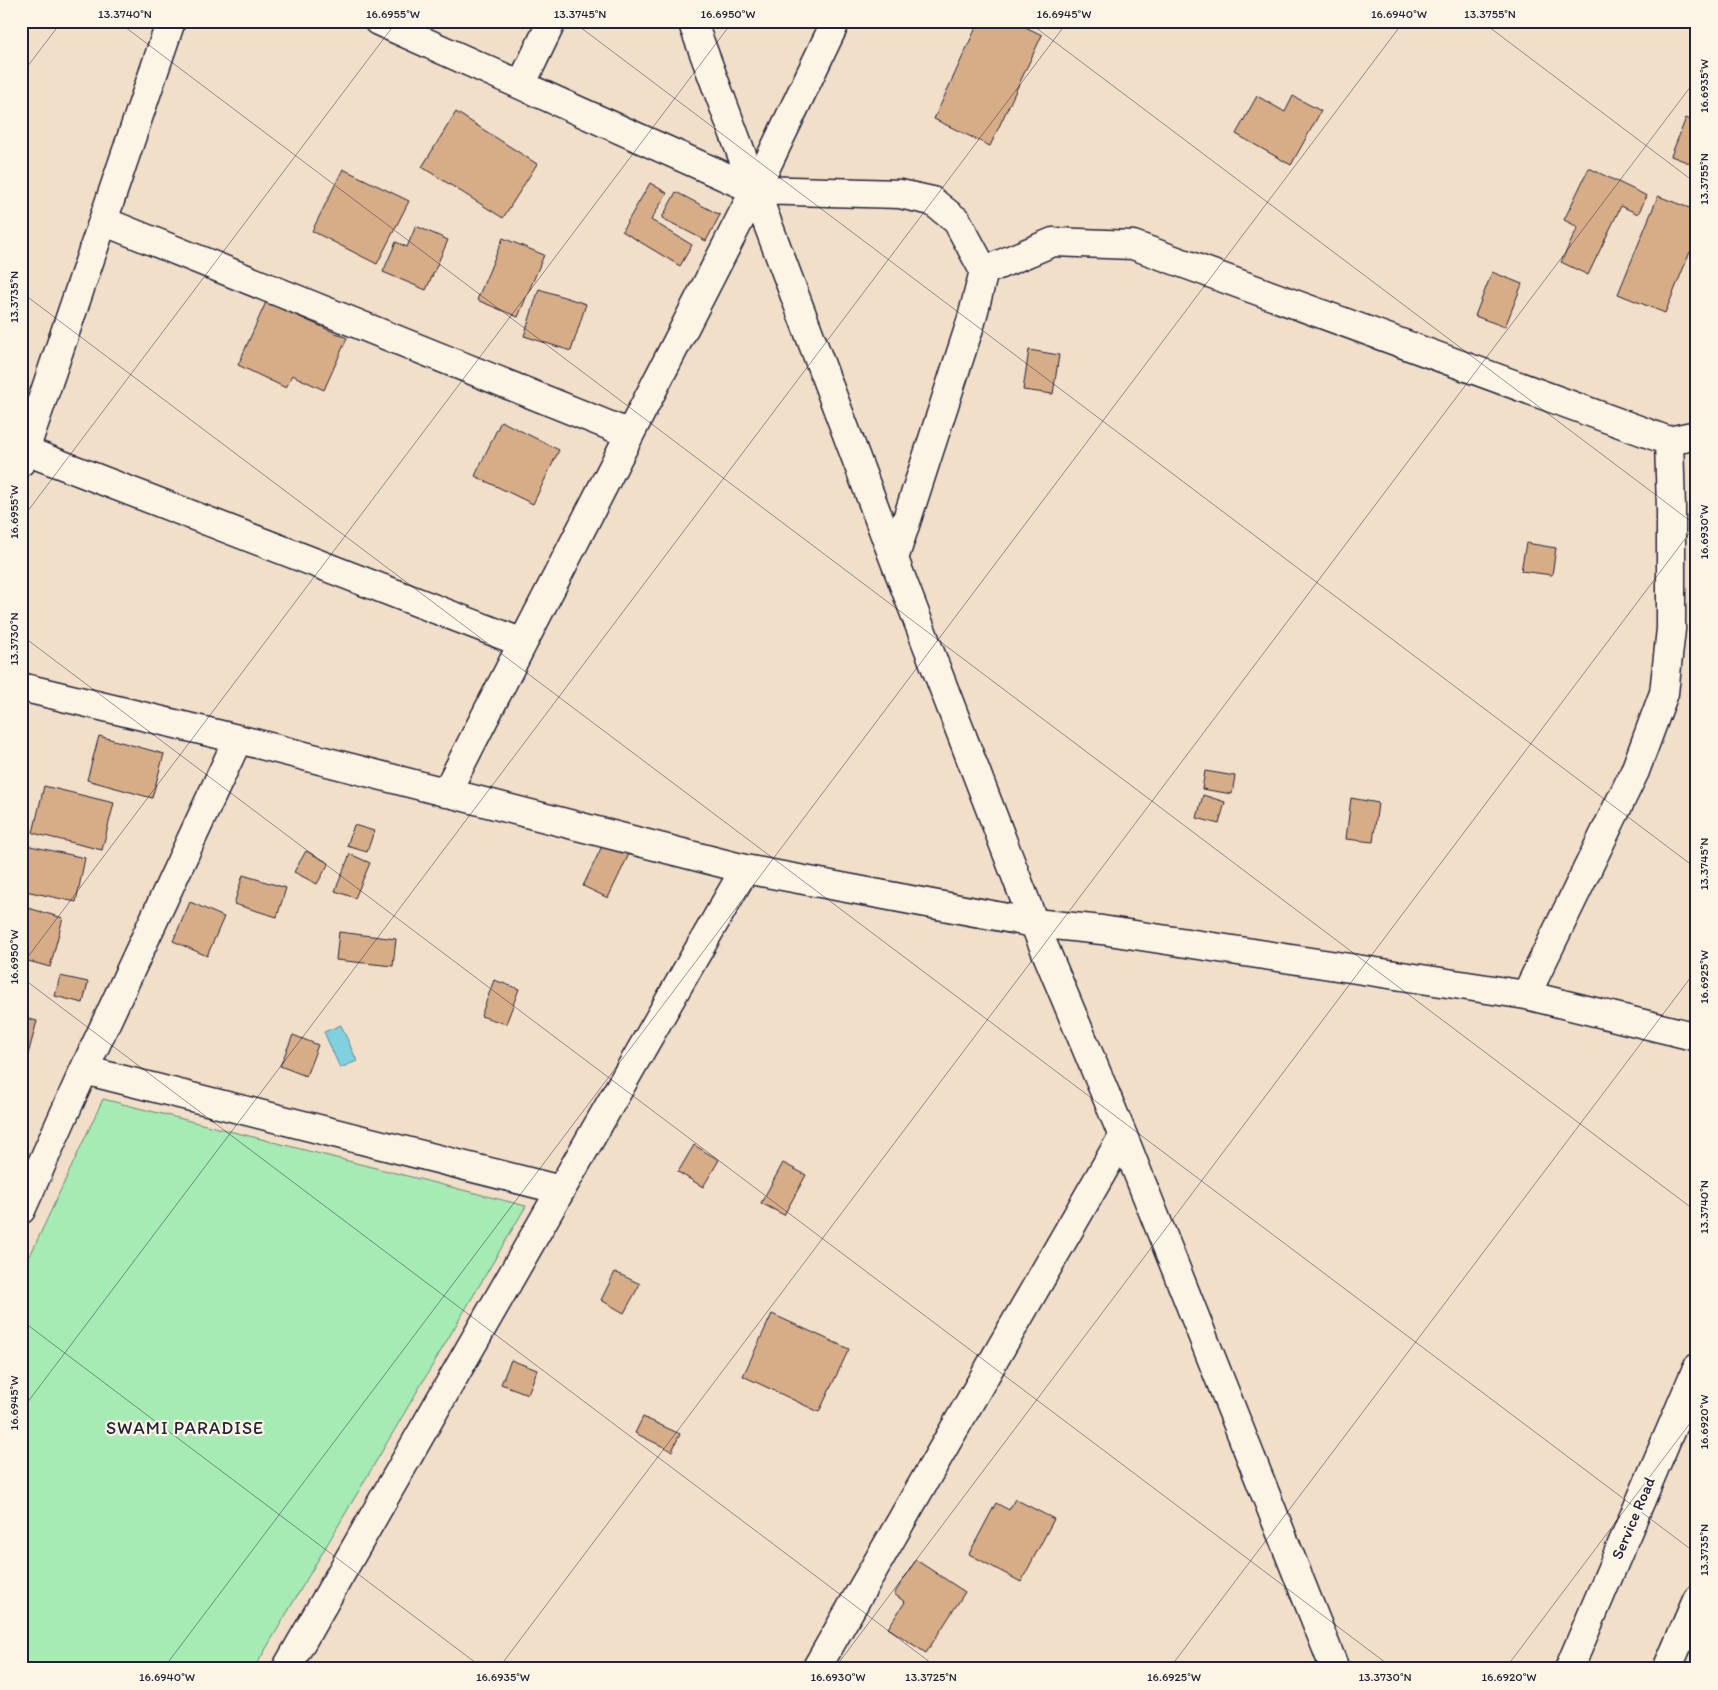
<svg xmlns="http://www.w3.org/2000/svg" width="1718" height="1690" viewBox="0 0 1718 1690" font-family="Itim,sans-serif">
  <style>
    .green { fill: #a6eab4; stroke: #648678 }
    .water { fill: #81d0df; stroke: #5b8a9d }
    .building { fill: #d7ad88; stroke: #22223b }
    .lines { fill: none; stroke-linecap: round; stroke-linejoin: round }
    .minor-casing { stroke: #22223b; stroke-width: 31 }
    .primary-casing { stroke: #22223b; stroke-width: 31 }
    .minor { stroke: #fcf5e5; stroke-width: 28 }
    .primary { stroke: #fcf5e5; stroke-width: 28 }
    .ticks { fill: none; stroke: #22223b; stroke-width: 1; stroke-opacity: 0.45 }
    .labels { text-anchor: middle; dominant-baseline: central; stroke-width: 4.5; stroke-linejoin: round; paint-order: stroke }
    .street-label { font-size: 16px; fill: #22223b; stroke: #fcf5e5 }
    .neighbourhood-label { font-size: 18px; letter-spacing: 1px; fill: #22223b; stroke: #fcf5e5 }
    .neatline { fill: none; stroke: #22223b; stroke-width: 2 }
    .ticks-label { font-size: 12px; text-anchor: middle; fill: #22223b }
  </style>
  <rect width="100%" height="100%" fill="#f1dfc9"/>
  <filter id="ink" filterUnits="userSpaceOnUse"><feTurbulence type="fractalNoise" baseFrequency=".02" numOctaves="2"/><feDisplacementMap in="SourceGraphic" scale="10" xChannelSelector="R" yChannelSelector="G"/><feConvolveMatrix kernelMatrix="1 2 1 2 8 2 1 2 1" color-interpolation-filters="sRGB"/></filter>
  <g filter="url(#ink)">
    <path class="green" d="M103,1099L526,1206L254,1669H21V1275Z"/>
    <path class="water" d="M341,1025L357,1061L340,1068L324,1032Z"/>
    <path class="building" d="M979,21H1013L1042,35L990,146L934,119Z
      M1257,96L1285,112L1293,96L1321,111L1291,165L1236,134Z
      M456,112L537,164L503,218L422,167Z
      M1686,118L1697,123V166L1671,156Z
      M1589,168L1647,196L1638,214L1621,206L1588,275L1561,262L1578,227L1564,220Z
      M343,169L409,201L377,264L312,231Z
      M650,183L667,193L651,220L692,245L680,266L622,231Z
      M676,192L720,215L706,241L662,218Z
      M1658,196L1697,211V255L1690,252L1665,313L1618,294Z
      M416,226L448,240L426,290L383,272L396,242L407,247Z
      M503,238L544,255L518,317L477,300Z
      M1492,272L1522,284L1505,327L1475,316Z
      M539,289L586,304L571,351L524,336Z
      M266,302L347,338L324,390L292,375L286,388L238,365Z
      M1029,350L1059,355L1053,394L1023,390Z
      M501,421L559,450L533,504L475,476Z
      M1526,543L1556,548L1552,575L1521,571Z
      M99,736L164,754L152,798L87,780Z
      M1205,771L1235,776L1232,794L1202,789Z
      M44,786L114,803L102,850L33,833Z
      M1203,795L1225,802L1219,824L1197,818Z
      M1351,798L1378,803L1373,842L1346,839Z
      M354,825L374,831L367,852L347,846Z
      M605,840L630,852L608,898L583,886Z
      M21,844L85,858L76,902L21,890Z
      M306,851L329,863L317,884L294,872Z
      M350,854L370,863L355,898L335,891Z
      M243,875L286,888L277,917L234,904Z
      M190,902L224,917L207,956L173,941Z
      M21,906L63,918L50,967L21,959Z
      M339,932L396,939L393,966L336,960Z
      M60,976L88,982L83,1003L55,996Z
      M494,980L519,989L506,1024L481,1016Z
      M21,1017L37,1021L27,1058L21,1056Z
      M293,1035L318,1045L306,1076L280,1066Z
      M694,1145L719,1160L703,1187L678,1172Z
      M783,1163L806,1175L784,1215L761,1203Z
      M615,1272L640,1284L624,1313L601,1300Z
      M772,1314L849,1349L819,1412L743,1376Z
      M511,1360L537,1370L528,1394L501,1384Z
      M643,1417L680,1434L672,1451L635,1433Z
      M1015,1499L1054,1519L1021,1582L969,1554L996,1503L1009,1510Z
      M916,1560L965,1592L926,1653L888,1628L905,1602L894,1594Z"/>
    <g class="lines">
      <g class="minor-casing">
        <path id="minor" d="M378,21L755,190L900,194L932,201L957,221L984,271
          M836,21L755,190L894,559L1034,923L1123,1136L1335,1669
          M521,85L552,21
          M103,221L630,434
          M21,449L523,643
          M21,462L171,21
          M894,559L971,322L984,271L1053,242L1133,245L1669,441L1697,435
          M21,687L238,739L745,869L1034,923L1102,930L1526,995L1697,1037
          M446,793L755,190L692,21
          M1526,995L1635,771L1664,693L1671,629V508L1669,441
          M84,1070L561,1190
          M21,1210L84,1070L238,739
          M286,1669L745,869
          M816,1669L1123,1136
          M1569,1669L1697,1368"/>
      </g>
      <g class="primary-casing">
        <path id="primary" d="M1667,1669L1697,1600"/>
      </g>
      <use href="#minor" class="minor"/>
      <use href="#primary" class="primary"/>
    </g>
  </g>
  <path class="ticks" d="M117,21L1697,1212M572,21L1697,869M1027,21L1697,526M1481,21L1697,184M21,75L62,21M21,292L1697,1554M21,520L397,21M21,635L1394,1669M21,966L733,21M21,977L939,1669M21,1320L484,1669M21,1411L1068,21M21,1663L29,1669M163,1669L1404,21M498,1669L1697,78M834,1669L1697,523M1169,1669L1697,969M1505,1669L1697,1414"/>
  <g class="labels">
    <g class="street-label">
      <text transform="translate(1633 1518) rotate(-67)">Service Road</text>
    </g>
    <g class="neighbourhood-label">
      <text x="185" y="1428">SWAMI PARADISE</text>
    </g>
  </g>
  <rect width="1718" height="1690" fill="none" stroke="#fcf5e5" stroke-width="55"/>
  <rect x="28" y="28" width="1662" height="1634" class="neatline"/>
  <g class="ticks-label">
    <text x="125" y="18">13.3740°N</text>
    <text x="393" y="18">16.6955°W</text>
    <text x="580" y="18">13.3745°N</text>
    <text x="728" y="18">16.6950°W</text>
    <text x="1064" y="18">16.6945°W</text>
    <text x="1399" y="18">16.6940°W</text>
    <text x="1490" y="18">13.3755°N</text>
    <text transform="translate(1704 86) rotate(-90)" y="4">16.6935°W</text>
    <text transform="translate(1704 179) rotate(-90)" y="4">13.3755°N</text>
    <text transform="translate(14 297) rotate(-90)" y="4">13.3735°N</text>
    <text transform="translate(14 512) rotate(-90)" y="4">16.6955°W</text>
    <text transform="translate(1704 532) rotate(-90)" y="4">16.6930°W</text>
    <text transform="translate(14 639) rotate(-90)" y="4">13.3730°N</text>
    <text transform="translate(1704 864) rotate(-90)" y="4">13.3745°N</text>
    <text transform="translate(14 957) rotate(-90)" y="4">16.6950°W</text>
    <text transform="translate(1704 977) rotate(-90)" y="4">16.6925°W</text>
    <text transform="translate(1704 1207) rotate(-90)" y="4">13.3740°N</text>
    <text transform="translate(14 1403) rotate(-90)" y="4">16.6945°W</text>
    <text transform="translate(1704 1422) rotate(-90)" y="4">16.6920°W</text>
    <text transform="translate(1704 1550) rotate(-90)" y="4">13.3735°N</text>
    <text x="167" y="1681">16.6940°W</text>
    <text x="503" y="1681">16.6935°W</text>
    <text x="838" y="1681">16.6930°W</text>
    <text x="931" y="1681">13.3725°N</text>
    <text x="1174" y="1681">16.6925°W</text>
    <text x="1385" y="1681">13.3730°N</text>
    <text x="1509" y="1681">16.6920°W</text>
  </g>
</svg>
